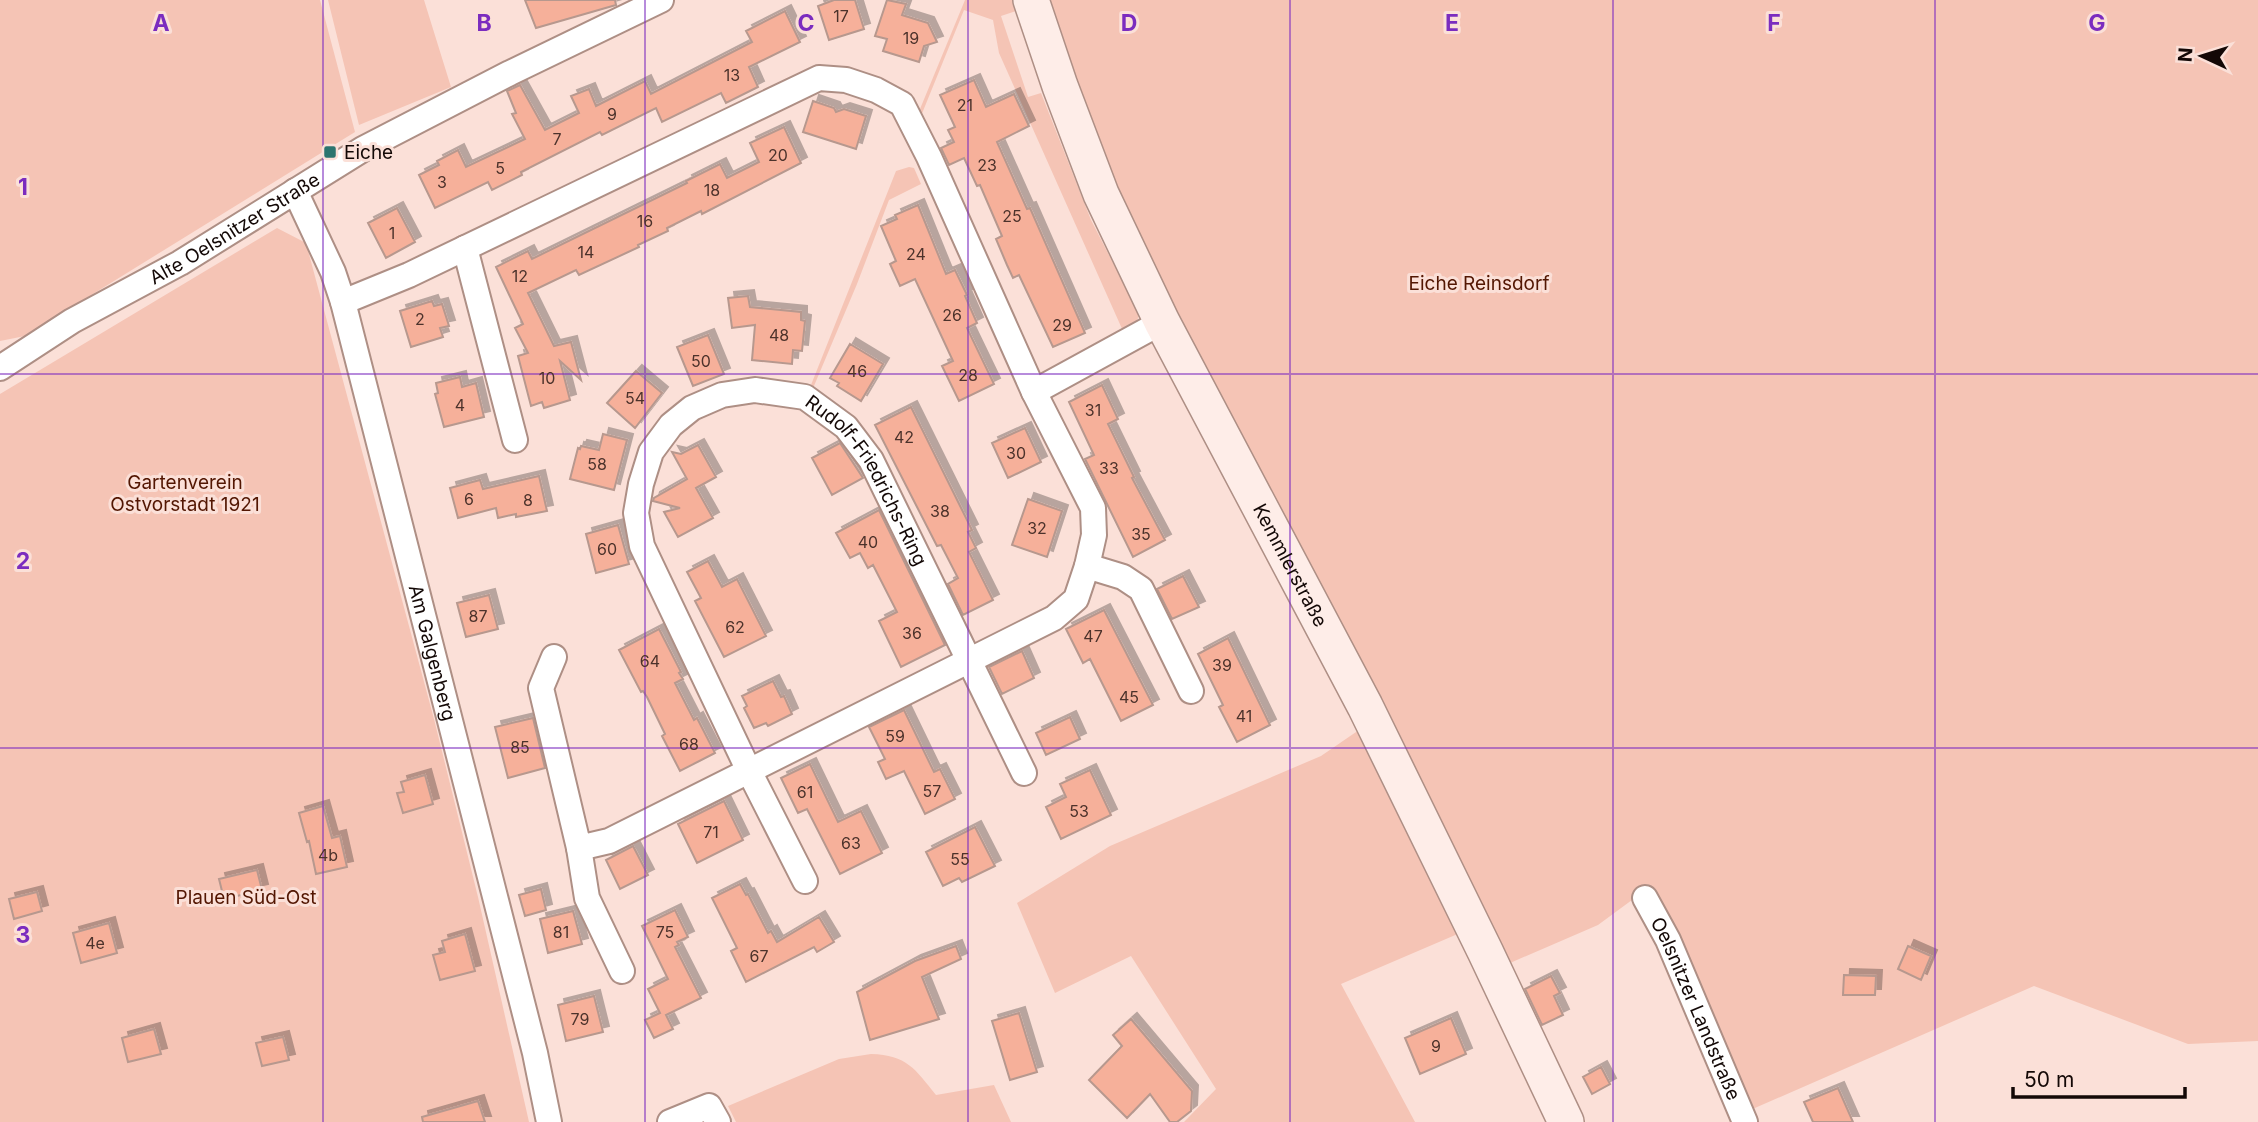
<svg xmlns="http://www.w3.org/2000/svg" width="2258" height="1122" viewBox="0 0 2258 1122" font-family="Inter,sans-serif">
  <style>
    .green { fill: #f5c4b5 }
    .building { fill: #f6b09a; stroke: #b7988e; stroke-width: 2; filter: url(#shadow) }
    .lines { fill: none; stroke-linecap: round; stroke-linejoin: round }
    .street-casing { stroke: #ae8f85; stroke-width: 28 }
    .secondary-casing { stroke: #ae8f85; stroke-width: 38 }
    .street { stroke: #fff; stroke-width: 24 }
    .secondary { stroke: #feede8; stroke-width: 35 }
    .grid { fill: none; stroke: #7b2cbf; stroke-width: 2; stroke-opacity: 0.55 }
    .poi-dot { fill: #2c756f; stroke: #fbe0d8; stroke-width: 2.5 }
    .labels { text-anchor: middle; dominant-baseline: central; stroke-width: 6; stroke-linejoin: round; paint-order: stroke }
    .number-label { font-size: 16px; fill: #4c322b }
    .poi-label { font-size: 19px; fill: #130806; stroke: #fbe0d8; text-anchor: start }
    .street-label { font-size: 19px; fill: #130806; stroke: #fbe0d8 }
    .park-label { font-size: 19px; fill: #531602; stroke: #fbe0d8 }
    .grid-label { font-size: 23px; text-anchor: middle; font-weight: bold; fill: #7b2cbf; stroke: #fbe0d8; stroke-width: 6; stroke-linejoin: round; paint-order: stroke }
  </style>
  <defs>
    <filter id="shadow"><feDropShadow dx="6" dy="-6" stdDeviation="0" flood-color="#0004"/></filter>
  </defs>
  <rect width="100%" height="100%" fill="#fbe0d8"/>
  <path class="green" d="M0,0H320L355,132L25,336L0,341Z
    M328,0H424L451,87L359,125Z
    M965,0H1013L1016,11L1001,16L1028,97L1041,93L1091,220L1132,300L1141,311L1135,325L1123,331L999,53L993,20L964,10L921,116L920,109Z
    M1045,0H2258V1041L2188,1044L2034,986L1748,1111L1651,886L1598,925L1510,963L1320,587L1119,200Z
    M909,167L914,168L921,184L889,200L857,284L811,393L809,390L896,171Z
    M277,228L306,243L434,719L478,897L529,1122H0V394Z
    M1359,730L1460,933L1341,984L1415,1122H1184L1216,1089L1131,956L1055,993L1017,903L1110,846L1321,756Z
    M871,1054C907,1055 915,1069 936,1095L994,1085L1011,1122H736L728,1106L839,1059Z"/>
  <path class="building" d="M525,0H615L616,5L536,28Z
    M834,0H855L864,29L829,40L818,6Z
    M887,0L906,4L902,15L928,23L937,42L924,46L919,62L883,51L887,39L875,36Z
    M785,11L800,42L749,67L758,87L726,103L721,93L662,122L656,108L602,135L600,132L521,172L522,175L492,190L488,182L435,208L419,175L439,165L437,161L458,150L466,167L525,139L512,114L516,113L507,91L520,85L545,130L579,113L571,96L589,89L596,106L645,81L651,94L752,42L746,31Z
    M974,80L986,107L1014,94L1029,126L997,142L1027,209L1030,208L1085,333L1053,347L1019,275L1013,278L1007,265L996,239L1002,236L980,185L977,186L964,158L949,165L941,148L954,142L948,130L955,127L940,95Z
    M813,101L834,108L836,112L844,109L866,116L856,149L803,132Z
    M784,127L801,163L702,214L701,211L667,228L668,231L638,245L639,247L579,275L576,270L528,293L554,346L571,342L581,380L560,361L570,400L544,408L542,402L531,406L518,356L528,353L515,328L523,324L496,267L528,251L532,259L687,183L686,181L720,164L727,178L759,162L750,143Z
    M918,205L946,274L955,270L967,295L965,296L977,323L967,328L994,384L959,401L942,366L953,361L915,279L900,286L890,264L896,261L881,226L897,219L895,215Z
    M397,208L415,242L386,258L368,223Z
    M748,296L750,307L801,312V320L805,321L802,351L793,350L792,364L752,360L755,325L732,328L728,298Z
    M432,301L434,306L442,304L449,326L440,328L443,337L411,347L400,311Z
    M708,335L724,374L693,386L677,347Z
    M850,344L883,364L861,401L837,386L839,383L830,378Z
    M636,371L662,393L635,428L607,403Z
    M460,377L462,387L476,383L484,417L444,427L435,394L438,393L436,383Z
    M1102,385L1118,419L1108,424L1134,477L1132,478L1165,540L1133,557L1085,459L1094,455L1069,402Z
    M911,407L972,530L968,532L976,548L969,552L993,600L963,615L948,584L958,578L941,545L937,546L875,425Z
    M1025,428L1041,462L1008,478L992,443Z
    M603,434L627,440L614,490L570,479L578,448L580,449L581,446L599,450Z
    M840,443L863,478L832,495L812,458Z
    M698,445L716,477L696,488L713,518L678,537L664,512L680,508L653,501L654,498L687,479L672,452L681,454Z
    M539,476L547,511L516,517V514L498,518L496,508L458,518L450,488L480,480L483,489Z
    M1028,499L1062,511L1047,557L1012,545Z
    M879,510L945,645L901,667L879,621L897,612L873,565L868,568L860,553L850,558L836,533Z
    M618,525L629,564L596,573L586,534Z
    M708,561L722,587L737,579L766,636L724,657L695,601L701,598L687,572Z
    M1183,576L1199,607L1172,619L1157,589Z
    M489,595L498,629L466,637L457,603Z
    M1104,610L1153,705L1121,721L1090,659L1083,663L1066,629Z
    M659,629L681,672L679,673L683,679L675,683L694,720L697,718L715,753L680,771L662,736L665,734L647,697L643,691L641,692L619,650Z
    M1228,638L1270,725L1237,742L1219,707L1223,705L1198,654Z
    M1022,651L1034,678L1002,694L989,667Z
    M773,681L781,697L784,696L792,714L768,726L766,723L754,728L744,708L747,706L742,696Z
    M904,710L934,772L940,769L955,799L925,814L904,771L886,779L878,762L885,759L869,727Z
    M1070,717L1080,739L1046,755L1036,733Z
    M533,718L545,768L508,778L495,727Z
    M810,764L838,822L861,811L882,853L840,874L807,809L798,813L781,778Z
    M1090,770L1111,815L1061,839L1046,807L1066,797L1060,784Z
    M425,775L433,804L403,813L397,793L404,792L401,782Z
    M724,801L743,840L697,863L678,824Z
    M323,806L332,838L340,836L347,867L316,874L309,841L307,842L299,813Z
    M975,827L995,866L962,882L959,878L943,886L926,852Z
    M633,846L648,875L620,889L606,860Z
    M257,870L262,890L224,899L219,879Z
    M740,884L746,895L748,894L768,933L771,931L777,942L819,917L834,942L817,952L814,947L746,982L731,951L737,948L712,898Z
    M541,889L546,910L525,916L519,895Z
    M37,892L42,911L14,919L9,899Z
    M675,910L688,937L677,942L679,945L675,947L701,998L666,1015L673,1029L654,1038L645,1020L660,1013L648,989L668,979L642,926Z
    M573,911L582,944L548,953L540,919Z
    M109,923L117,953L81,963L73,933Z
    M465,934L475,971L440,980L433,955L445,952L442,941Z
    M956,946L961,959L922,977L939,1019L870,1040L857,992L915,961Z
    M1908,946L1931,956L1921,980L1898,969Z
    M1844,975L1876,976L1875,995H1843Z
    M1551,976L1560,993L1554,996L1563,1015L1542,1025L1525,989Z
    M594,996L603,1032L566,1041L558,1005Z
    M1019,1013L1037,1072L1010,1080L992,1021Z
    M1451,1018L1466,1054L1420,1074L1405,1038Z
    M1131,1019L1192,1091L1191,1111L1177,1122H1170L1150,1094L1127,1118L1089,1080L1122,1046L1113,1035Z
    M154,1029L161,1054L128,1062L122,1038Z
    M283,1037L289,1060L262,1066L256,1043Z
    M1601,1067L1610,1084L1592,1094L1583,1077Z
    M1838,1088L1853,1122H1813L1804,1102Z
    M478,1101L485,1122H423L422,1117Z"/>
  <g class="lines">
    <g class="street-casing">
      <g id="street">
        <path id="s1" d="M295,191L333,272L343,302L535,1053L549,1122"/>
        <path d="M465,248L515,440"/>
        <path d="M343,302L409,275L819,78L846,80L876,90L902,104L929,157L1034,392L1162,322"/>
        <path id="s2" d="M0,368L72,321L180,263L363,149L510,73L661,0"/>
        <path d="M1087,566L1123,577L1141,589L1191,691"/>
        <path d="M554,657L541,688L579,848L609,841L1054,618L1076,599L1087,566L1094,535L1093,508L1034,392"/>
        <path d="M579,848L587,898L622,971"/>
        <path id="s3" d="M805,881L749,771L642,546L636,513L641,484L651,452L671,425L692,408L722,395L755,390L805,397L846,427L871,460L1024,773"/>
        <path id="s4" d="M1645,898L1668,940L1745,1122"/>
        <path d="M670,1122L709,1106L718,1122"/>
      </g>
    </g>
    <g class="secondary-casing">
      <g id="secondary">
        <path id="s5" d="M1031,0L1060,86L1101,194L1162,322L1365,706L1485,951L1566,1122"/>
      </g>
    </g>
    <use href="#street" class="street"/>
    <use href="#secondary" class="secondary"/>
  </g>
  <path class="grid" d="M323,0V1122M645,0V1122M968,0V1122M1290,0V1122M1613,0V1122M1935,0V1122M0,374H2258M0,748H2258"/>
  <rect class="poi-dot" x="323" y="145" width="14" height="14" rx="3.5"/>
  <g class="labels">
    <g class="number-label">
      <text x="841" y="16">17</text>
      <text x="911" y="38">19</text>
      <text x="732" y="75">13</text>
      <text x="965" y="105">21</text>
      <text x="612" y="114">9</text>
      <text x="557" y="139">7</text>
      <text x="778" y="155">20</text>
      <text x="987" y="165">23</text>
      <text x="500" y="168">5</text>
      <text x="442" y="182">3</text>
      <text x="712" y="190">18</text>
      <text x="1012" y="216">25</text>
      <text x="645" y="221">16</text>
      <text x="392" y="233">1</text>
      <text x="586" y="252">14</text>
      <text x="916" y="254">24</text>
      <text x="520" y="276">12</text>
      <text x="952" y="315">26</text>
      <text x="420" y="319">2</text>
      <text x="1062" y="325">29</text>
      <text x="779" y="335">48</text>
      <text x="701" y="361">50</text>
      <text x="857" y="371">46</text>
      <text x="968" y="375">28</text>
      <text x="547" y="378">10</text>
      <text x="635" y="398">54</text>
      <text x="460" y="405">4</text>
      <text x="1093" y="410">31</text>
      <text x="904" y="437">42</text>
      <text x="1016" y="453">30</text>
      <text x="597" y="464">58</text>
      <text x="1109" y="468">33</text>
      <text x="469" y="499">6</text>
      <text x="528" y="500">8</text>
      <text x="940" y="511">38</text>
      <text x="1037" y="528">32</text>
      <text x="1141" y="534">35</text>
      <text x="868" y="542">40</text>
      <text x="607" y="549">60</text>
      <text x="478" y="616">87</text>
      <text x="735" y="627">62</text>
      <text x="912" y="633">36</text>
      <text x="1093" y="636">47</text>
      <text x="650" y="661">64</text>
      <text x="1222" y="665">39</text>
      <text x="1129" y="697">45</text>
      <text x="1244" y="716">41</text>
      <text x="895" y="736">59</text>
      <text x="689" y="744">68</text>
      <text x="520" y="747">85</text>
      <text x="932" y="791">57</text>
      <text x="805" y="792">61</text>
      <text x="1079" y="811">53</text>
      <text x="711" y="832">71</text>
      <text x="851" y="843">63</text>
      <text x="328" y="855">4b</text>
      <text x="960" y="859">55</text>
      <text x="561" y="932">81</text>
      <text x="665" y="932">75</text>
      <text x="95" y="943">4e</text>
      <text x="759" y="956">67</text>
      <text x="580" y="1019">79</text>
      <text x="1436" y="1046">9</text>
    </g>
    <g class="poi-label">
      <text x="344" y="152">Eiche</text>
    </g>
    <g class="street-label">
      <text stroke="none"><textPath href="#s2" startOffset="273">Alte Oelsnitzer Straße</textPath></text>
      <text stroke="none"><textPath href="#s3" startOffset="752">Rudolf-Friedrichs-Ring</textPath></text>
      <text stroke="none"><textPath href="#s5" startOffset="623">Kemmlerstraße</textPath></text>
      <text stroke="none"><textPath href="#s1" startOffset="483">Am Galgenberg</textPath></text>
      <text stroke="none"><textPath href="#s4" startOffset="122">Oelsnitzer Landstraße</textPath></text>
    </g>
    <g class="park-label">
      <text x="1479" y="283">Eiche Reinsdorf</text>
      <text x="185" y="482">Gartenverein<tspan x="185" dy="22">Ostvorstadt 1921</tspan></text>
      <text x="246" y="897">Plauen Süd-Ost</text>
    </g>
  </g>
  <g class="grid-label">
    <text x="161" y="31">A</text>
    <text x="484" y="31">B</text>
    <text x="806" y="31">C</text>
    <text x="1129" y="31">D</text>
    <text x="1452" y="31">E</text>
    <text x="1774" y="31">F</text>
    <text x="2097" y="31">G</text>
    <text x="23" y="195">1</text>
    <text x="23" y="569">2</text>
    <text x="23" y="943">3</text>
  </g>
  <g transform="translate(2202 56) rotate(274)" stroke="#fbe0d8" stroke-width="5" paint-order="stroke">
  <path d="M0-5L12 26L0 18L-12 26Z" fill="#130806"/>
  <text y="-10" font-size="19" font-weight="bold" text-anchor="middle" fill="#130806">N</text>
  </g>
  <path d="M2013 1087v10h172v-10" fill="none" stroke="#130806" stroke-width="3.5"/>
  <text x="2024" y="1087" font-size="21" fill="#130806" stroke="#fbe0d8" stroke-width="5" paint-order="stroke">50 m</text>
</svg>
